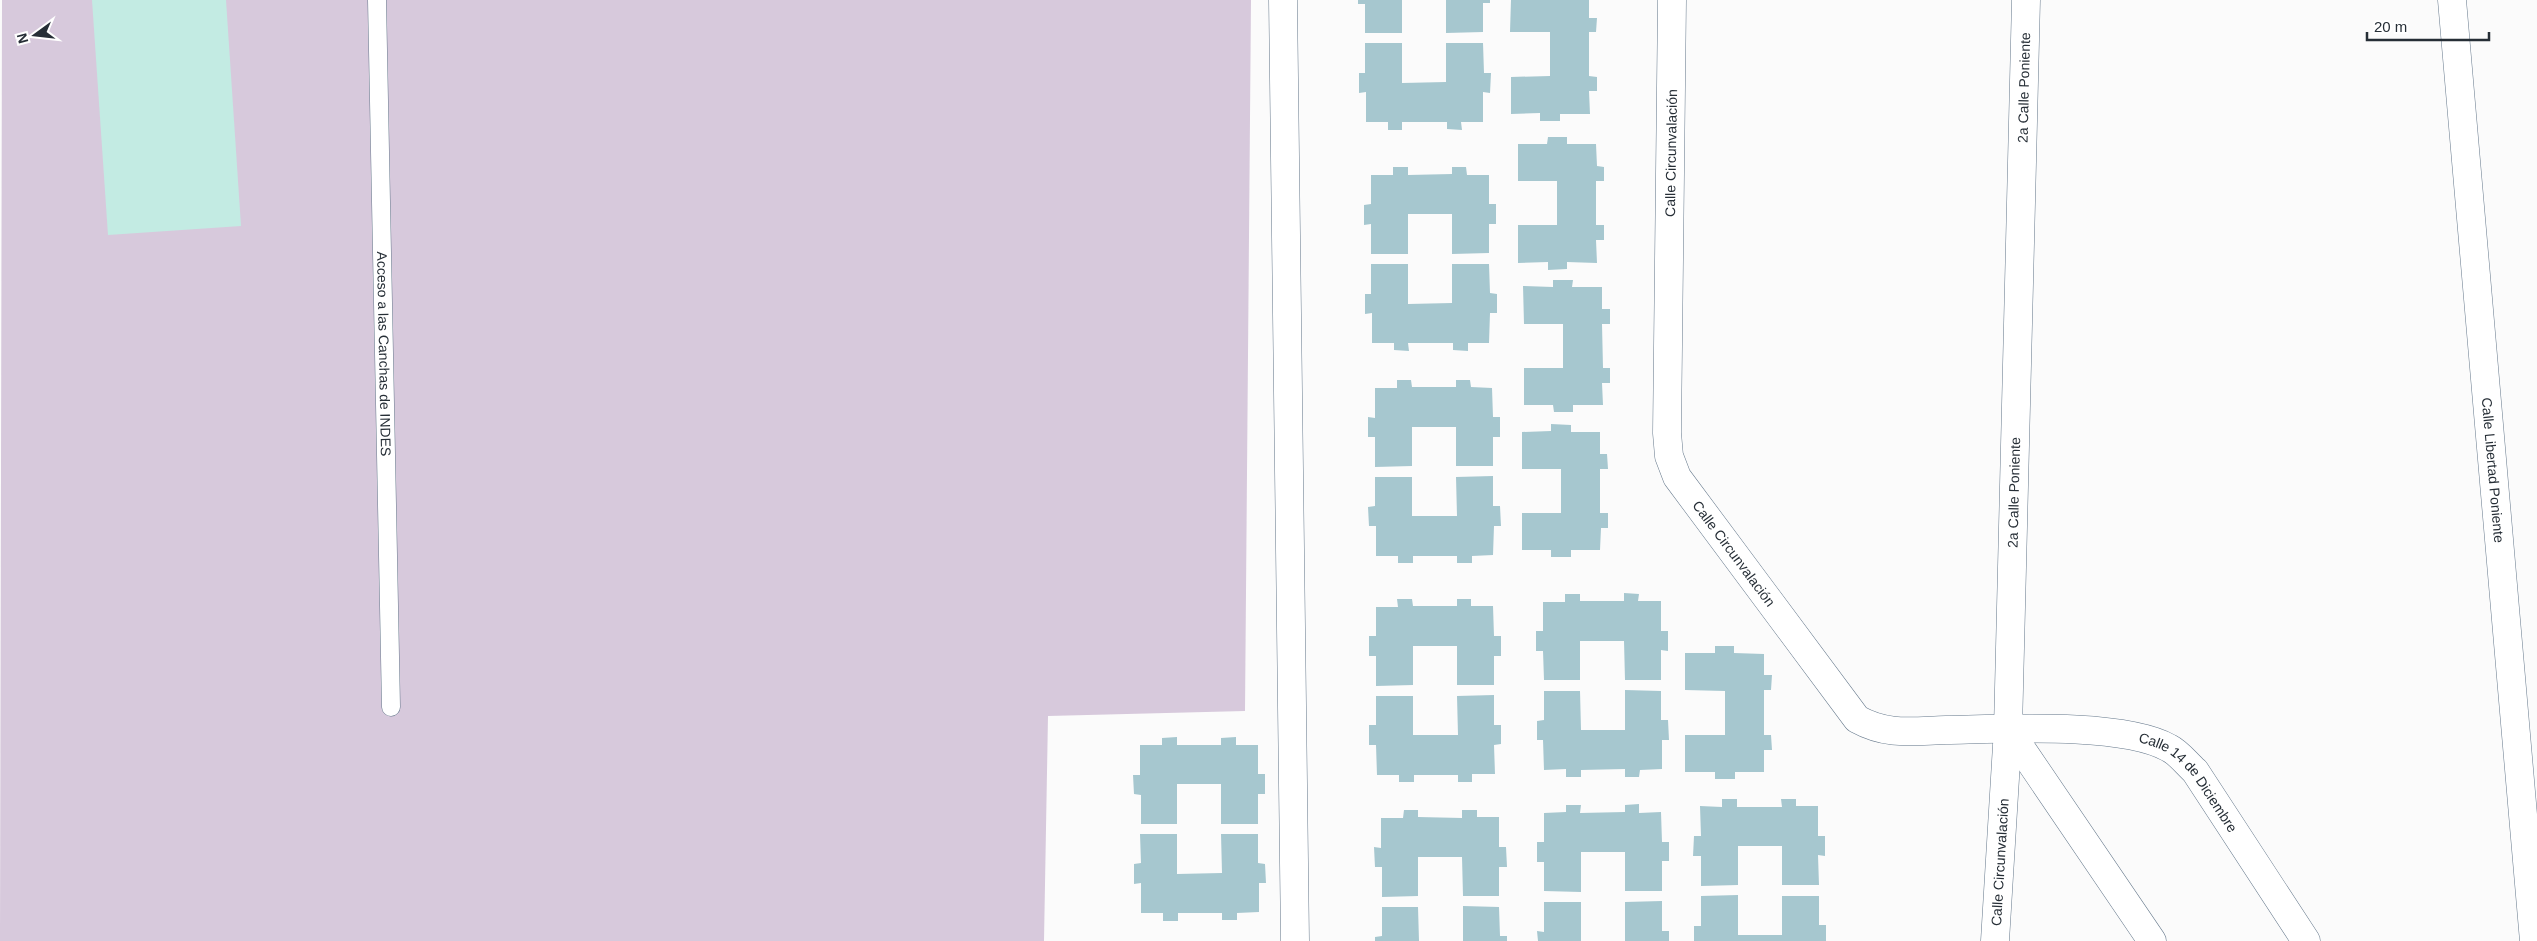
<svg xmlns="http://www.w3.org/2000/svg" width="2537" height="941" viewBox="0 0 2537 941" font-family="Helvetica,sans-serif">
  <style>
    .green { fill: #d7c9dc }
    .water { fill: #c3ebe3 }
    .building { fill: #a6c7cf }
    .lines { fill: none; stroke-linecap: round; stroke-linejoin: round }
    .service-casing { stroke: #66798c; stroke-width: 19 }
    .minor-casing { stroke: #66798c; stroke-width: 29 }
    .service { stroke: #fff; stroke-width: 18 }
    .minor { stroke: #fff; stroke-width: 28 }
    .labels { text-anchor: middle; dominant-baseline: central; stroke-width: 5; stroke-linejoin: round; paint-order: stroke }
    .street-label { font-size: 14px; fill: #262e36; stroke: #fff }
  </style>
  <rect width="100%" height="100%" fill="#fbfbfb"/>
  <path class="green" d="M2,0H1251L1245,711L1048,716L1044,941H0Z"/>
  <path class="water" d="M92,0H226L241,226L108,235Z"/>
  <path class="building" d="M1358,0H1402V33H1365V4H1358Z
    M1446,0H1490V3H1483V32L1446,33Z
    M1511,0H1589V18H1597L1596,32H1589V76L1597,77V91H1589L1590,114H1560V121H1540V113L1511,114V77L1550,76V32H1510Z
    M1365,43H1402V83L1446,82V43H1483L1484,73H1491L1490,93L1483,92V122H1461L1462,130L1447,129V122H1402V130H1388V122H1366V92L1359,93V73H1365Z
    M1548,137H1567V144H1596L1597,166L1604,167V181H1596V225H1604V240H1596L1597,263L1567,262V269L1548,270V262L1518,263V225H1557V181H1518V144H1547Z
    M1393,167H1408V175L1452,174V167H1466L1467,175H1489V204H1496V224H1489V253L1452,254V214H1408V254H1371V224L1364,225V205L1371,204V175H1393Z
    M1371,264H1408V304L1452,303V264H1489L1490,293L1497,294V313H1490L1489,343H1468V351L1453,350V343H1408L1409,351L1394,350V343H1372V313L1365,314V294H1371Z
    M1553,280H1573L1572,287H1602V309H1610V324H1602L1603,368H1610V383H1602L1603,405H1573V412H1554L1553,405H1524V368H1563V324H1524L1523,286L1553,287Z
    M1397,380H1411L1412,387H1456V380H1470L1471,387L1492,388L1493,417H1500V437H1493V466H1456V427H1412V466L1375,467V437H1368V417L1375,418V388H1397Z
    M1551,424L1571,425V432H1600V454H1607L1608,469H1600V513H1608V528H1601L1600,550H1571V557H1551V550H1522V513H1561V469H1522V432L1551,431Z
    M1493,476V506H1500L1501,526H1494L1493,555L1472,556V563H1457V556H1413V563H1398V556H1376V526H1369L1368,507L1375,506V477H1412V516H1457L1456,477Z
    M1624,593L1639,594L1638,601H1661V631H1668V651L1661,650V680H1625L1624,641H1580V680H1544L1543,651H1536V631H1543V602H1565V594H1580V601H1624Z
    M1397,599H1412L1413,606H1457V599H1471V606H1493L1494,636H1501V656H1494V685H1457V646H1413V685L1376,686V656H1369V636H1376V607H1398Z
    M1715,646H1734V653L1764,654V675H1772L1771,690H1764V735H1771L1772,750H1764V772H1735V779H1715V772H1685V735H1725V691L1685,690V653H1715Z
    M1625,690L1661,691V720H1668L1669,740H1662V769L1640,770L1639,777H1625V769L1581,770V777H1566V769L1544,770L1543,740H1537V721L1544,720V691H1580L1581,730H1625Z
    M1494,695V725H1501V744L1494,745L1495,774H1472V782H1458V775H1414V782H1399V775H1377L1376,745H1369V725H1376V696H1413V735H1458L1457,696Z
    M1177,737V745H1221V738L1236,737V745H1258V774H1265V794H1258V824H1221V784H1177V824H1141V795L1134,794L1133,775H1140V745H1162V738Z
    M1722,799H1737V807H1782L1781,799H1796V806H1818V836H1825V856L1818,855L1819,885H1782V846H1738V885L1701,886V856H1693L1694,836H1701L1700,806L1722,807Z
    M1639,804V813L1661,812L1662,842H1669V861H1662V891H1625V852H1581V892L1544,891V862H1537V842H1544V813L1566,812V805H1581L1580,813L1625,812V805Z
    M1404,810H1418V817L1462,818V810H1477V817H1499V847H1506L1507,867H1499V896H1463L1462,857H1418V896L1382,897V867H1375L1374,847L1381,848V818H1403Z
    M1140,834H1177V874L1222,873L1221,834H1258V863L1265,864L1266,883H1259V912L1237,913V920H1222V913H1178V921H1163V913H1141V883L1134,884V864L1141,863Z
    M1738,895V935H1782V896H1819V925H1826V941H1694V926H1701V896Z
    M1662,901V931H1669V941H1625V902Z
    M1544,902H1581V941H1538L1537,931L1544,932Z
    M1463,906L1499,907L1500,936H1507V941H1463Z
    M1382,907H1418L1419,941H1375V937L1382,936Z"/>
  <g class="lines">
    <g class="service-casing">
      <g id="service">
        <path id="s1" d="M377,0L391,707"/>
      </g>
    </g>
    <g class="minor-casing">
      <g id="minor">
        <path d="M1283,0L1295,941"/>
        <path id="s2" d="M1672,0L1667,433L1669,456L1677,477L1857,719C1888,736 1912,731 1946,730C2001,729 2123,722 2169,748C2179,753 2187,764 2195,771L2306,941"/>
        <path id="s3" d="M2452,0L2534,941"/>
        <path d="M2008,729L2152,941"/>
        <path id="s4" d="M1995,941L2008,729L2026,0"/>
      </g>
    </g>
    <use href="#service" class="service"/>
    <use href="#minor" class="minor"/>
  </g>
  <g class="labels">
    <g class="street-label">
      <text stroke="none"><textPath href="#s4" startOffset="854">2a Calle Poniente</textPath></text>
      <text transform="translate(1671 153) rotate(-89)">Calle Circunvalación</text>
      <text stroke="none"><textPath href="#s1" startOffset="354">Acceso a las Canchas de INDES</textPath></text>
      <text stroke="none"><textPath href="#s3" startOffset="472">Calle Libertad Poniente</textPath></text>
      <text stroke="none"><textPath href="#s4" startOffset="449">2a Calle Poniente</textPath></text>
      <text stroke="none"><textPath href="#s2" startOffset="574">Calle Circunvalación</textPath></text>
      <text stroke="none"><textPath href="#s2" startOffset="1134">Calle 14 de Diciembre</textPath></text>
      <text stroke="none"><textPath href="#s4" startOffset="79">Calle Circunvalación</textPath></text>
    </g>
  </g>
  <g transform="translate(35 35) rotate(255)" stroke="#ffffff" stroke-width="4" paint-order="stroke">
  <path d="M0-4L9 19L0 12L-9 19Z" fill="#262e36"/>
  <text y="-8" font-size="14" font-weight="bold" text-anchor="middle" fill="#262e36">N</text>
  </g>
  <path d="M2367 32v8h122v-8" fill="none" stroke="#262e36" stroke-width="2.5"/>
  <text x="2374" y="32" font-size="15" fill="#262e36" stroke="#ffffff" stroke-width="4" paint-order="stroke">20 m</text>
</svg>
